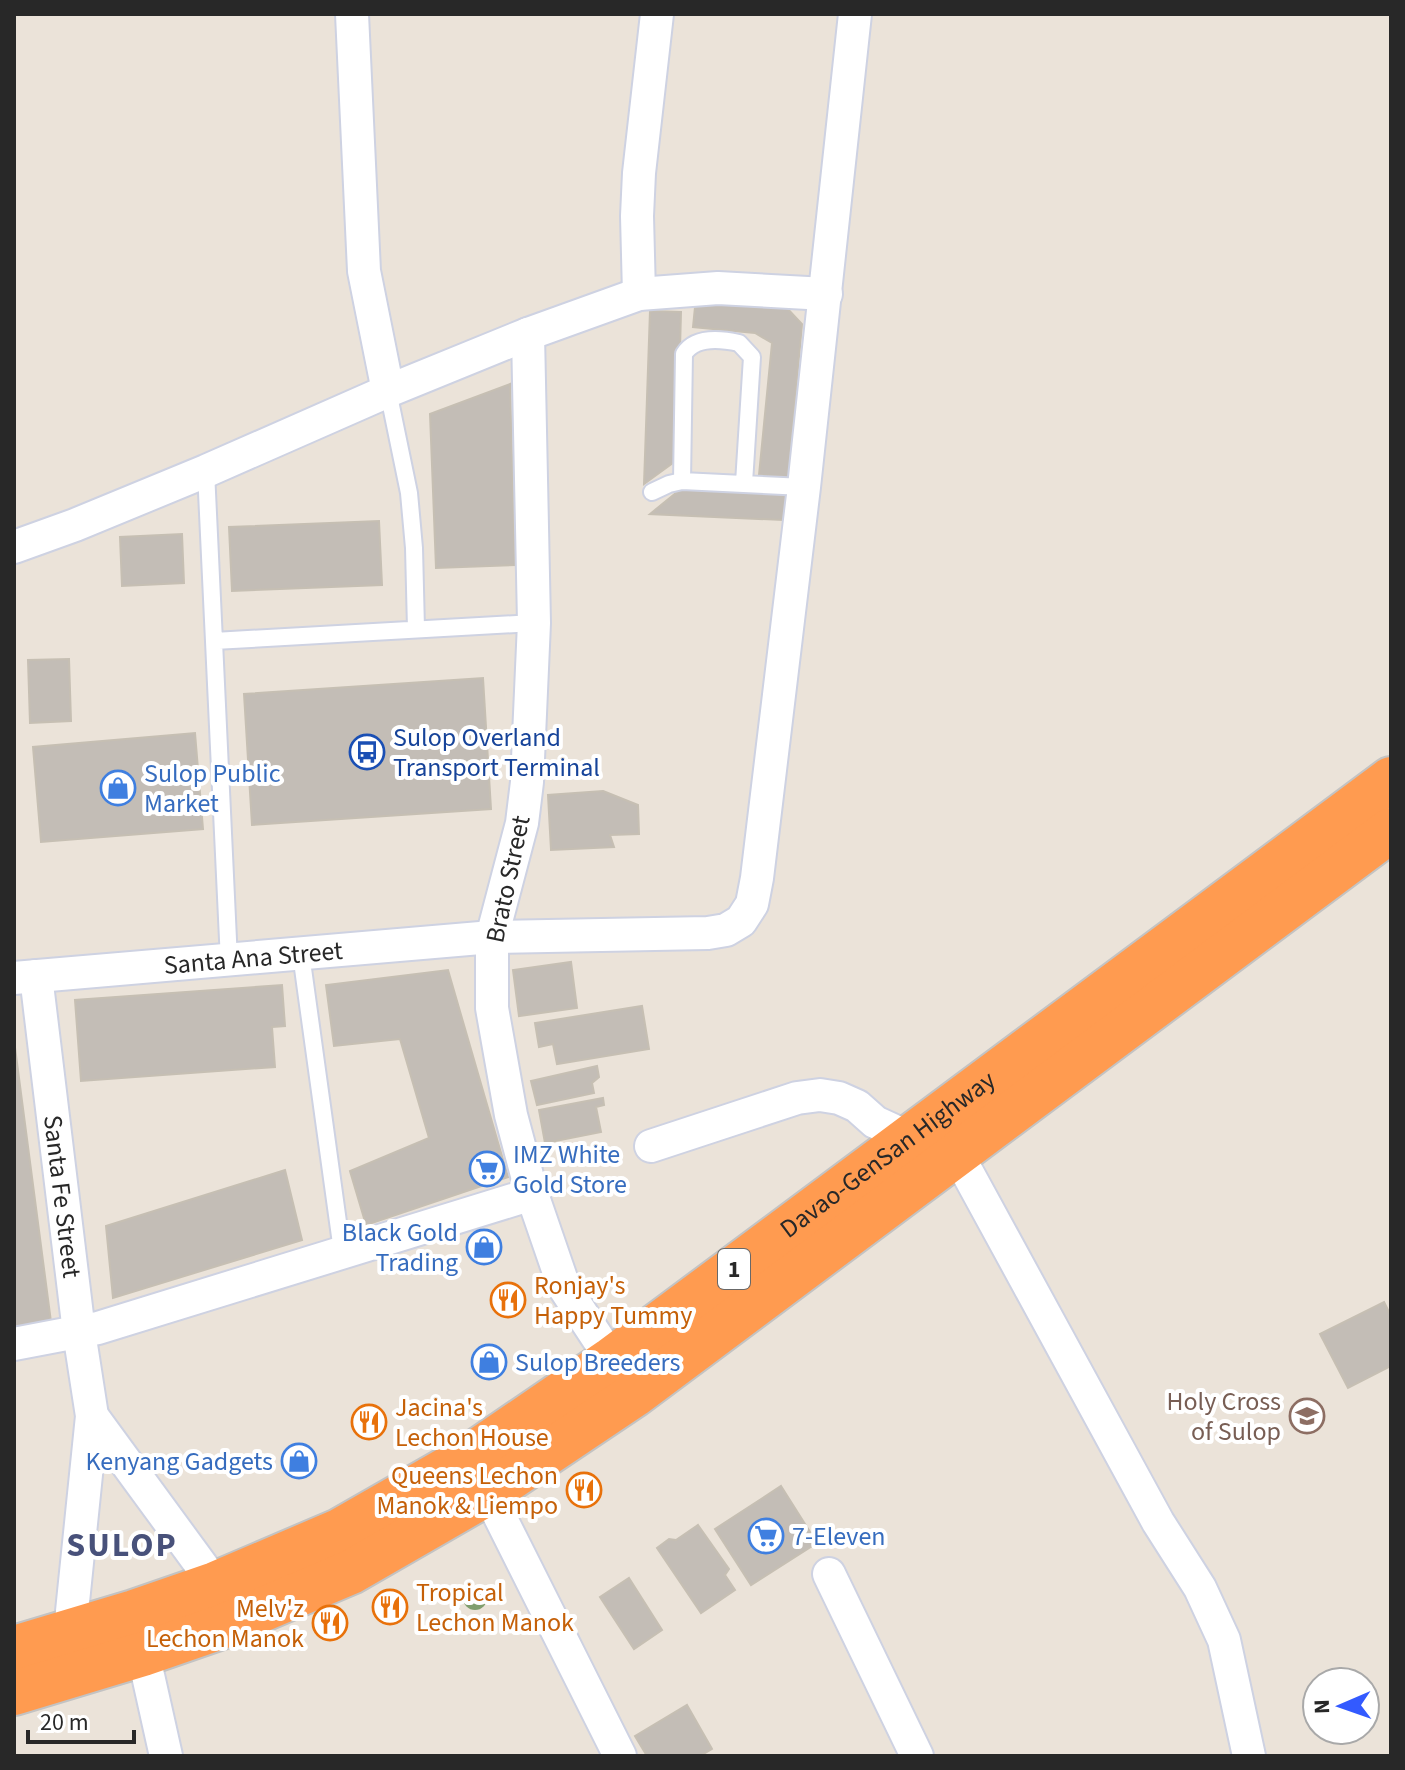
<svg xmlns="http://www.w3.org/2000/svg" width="1405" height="1770" viewBox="0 0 1405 1770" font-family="'Source Sans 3',sans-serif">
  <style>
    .building { fill: #c3bdb6; stroke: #c6bfb3; stroke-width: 2 }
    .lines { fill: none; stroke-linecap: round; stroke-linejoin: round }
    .lane-casing { stroke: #ced2e2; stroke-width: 20 }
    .street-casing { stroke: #ced2e2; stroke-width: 36 }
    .highway-casing { stroke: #c3c3c3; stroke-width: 48 }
    .lane { stroke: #fff; stroke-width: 16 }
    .street { stroke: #fff; stroke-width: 32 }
    .highway { stroke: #ff9b50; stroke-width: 44 }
    .tree { fill: #809e6e }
    .labels { text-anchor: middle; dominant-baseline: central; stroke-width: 8; stroke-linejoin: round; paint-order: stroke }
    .shield { fill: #fff; stroke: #686868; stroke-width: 2 }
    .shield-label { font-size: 24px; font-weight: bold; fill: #282828 }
    .transit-label { font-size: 26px; fill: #164399; stroke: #fff; text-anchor: start }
    .shop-label { font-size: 26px; fill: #366cbe; stroke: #fff; text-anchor: start }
    .street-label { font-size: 26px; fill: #282828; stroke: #fff }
    .food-label { font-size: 26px; fill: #c56008; stroke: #fff; text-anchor: start }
    .education-label { font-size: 26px; fill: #785e54; stroke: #fff; text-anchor: end }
    .district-label { font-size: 34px; font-weight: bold; letter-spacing: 2px; fill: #48517a; stroke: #fff }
  </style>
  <rect width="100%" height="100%" fill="#ebe3d9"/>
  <path class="building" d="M696,297L785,306L802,324L788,477L759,475L772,343L755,333L693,327Z
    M650,311L681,312L677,460L644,484Z
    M510,384L515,565L436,568L430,414Z
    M682,488L786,494L783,520L650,514Z
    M379,521L382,585L232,591L229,527Z
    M182,534L184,583L122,586L120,537Z
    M69,659L71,721L30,723L28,660Z
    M483,678L491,809L252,825L244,694Z
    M195,733L203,829L41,842L33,747Z
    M603,791L638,805L639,834L610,835L614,847L551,850L548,795Z
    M571,962L577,1008L519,1016L513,970Z
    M448,970L508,1177L366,1225L350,1171L429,1138L400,1039L334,1046L326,985Z
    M282,985L285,1026L272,1027L275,1067L81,1081L75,1000Z
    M642,1006L649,1049L557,1064L553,1044L539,1047L535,1023Z
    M14,1040L51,1322L14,1327Z
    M597,1066L599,1077L592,1083L594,1093L537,1105L531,1081Z
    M603,1098L604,1105L596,1107L601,1132L545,1143L539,1110Z
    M285,1170L302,1240L113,1298L106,1226Z
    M1384,1302L1391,1316V1366L1348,1388L1320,1334Z
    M781,1486L817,1543L751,1585L715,1529Z
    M698,1525L729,1569L725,1575L735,1590L701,1613L657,1548L669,1539L676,1540Z
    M629,1578L662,1630L634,1649L600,1597Z
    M687,1705L712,1749L700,1756H647L635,1736Z"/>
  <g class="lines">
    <g class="lane-casing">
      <path id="lane" d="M388,391L409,493L414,548L416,629
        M206,471L229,961
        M682,481L684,354C695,336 721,339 739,343L752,357L744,483
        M652,492L669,484L682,481L804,487
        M214,641L534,623
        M301,954L342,1251"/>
    </g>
    <g class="street-casing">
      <g id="street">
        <path d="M352,14L364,271L388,391"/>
        <path d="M639,294L637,216L639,173L657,14"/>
        <path d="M528,334L534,623L527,782L522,823L492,937V1008L511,1115L532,1194L564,1287L624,1378"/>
        <path d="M14,547L75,525L206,471L388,391L528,334L639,294L718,288L826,294"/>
        <path id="s1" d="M36,976L79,1332L92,1416L70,1631"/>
        <path id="s2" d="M14,978L492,937L708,933L726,930L741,921L752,904L757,878L804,487L855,14"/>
        <path d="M948,1137L1158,1522L1200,1588L1224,1640L1249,1756"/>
        <path d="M651,1146L797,1098L820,1095L839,1098L857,1106L875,1122L910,1138"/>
        <path d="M14,1344L98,1328L532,1194"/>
        <path d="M92,1416L215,1584"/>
        <path d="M478,1473L620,1756"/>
        <path d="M829,1574L917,1756"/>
        <path d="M139,1635L166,1756"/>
      </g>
    </g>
    <g class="highway-casing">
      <g id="highway">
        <path id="s3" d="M14,1648L134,1612L215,1584L339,1531L470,1456L612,1359L1391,779"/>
        <path d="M14,1693L143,1654L221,1627L351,1572L488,1493L634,1395L1391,830"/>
      </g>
    </g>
    <use href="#lane" class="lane"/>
    <use href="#street" class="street"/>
    <use href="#highway" class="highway"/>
  </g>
  <circle class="tree" cx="475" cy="1598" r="12"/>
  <defs>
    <g id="bus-ring" transform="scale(1.8)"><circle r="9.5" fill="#fff" stroke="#1a4fb4" stroke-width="1.5"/><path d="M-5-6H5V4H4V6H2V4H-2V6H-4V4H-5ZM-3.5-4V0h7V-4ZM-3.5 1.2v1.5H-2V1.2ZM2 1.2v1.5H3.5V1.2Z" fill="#1a4fb4"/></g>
    <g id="shop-ring" transform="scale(1.8)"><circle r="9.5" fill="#fff" stroke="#3f7fe0" stroke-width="1.5"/><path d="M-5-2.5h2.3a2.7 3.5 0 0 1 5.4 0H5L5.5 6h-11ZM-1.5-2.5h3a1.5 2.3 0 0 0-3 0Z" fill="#3f7fe0"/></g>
    <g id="supermarket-ring" transform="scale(1.8)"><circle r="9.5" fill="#fff" stroke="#3f7fe0" stroke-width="1.5"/><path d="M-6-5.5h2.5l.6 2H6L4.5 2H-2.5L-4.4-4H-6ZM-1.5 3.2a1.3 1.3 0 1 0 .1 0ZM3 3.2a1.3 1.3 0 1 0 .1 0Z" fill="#3f7fe0"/></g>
    <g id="restaurant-ring" transform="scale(1.8)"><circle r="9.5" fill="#fff" stroke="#e8710a" stroke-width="1.5"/><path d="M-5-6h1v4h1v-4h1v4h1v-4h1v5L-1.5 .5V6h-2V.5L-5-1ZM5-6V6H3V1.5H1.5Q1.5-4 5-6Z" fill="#e8710a"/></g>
    <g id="university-ring" transform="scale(1.8)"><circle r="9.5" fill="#fff" stroke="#8d6e63" stroke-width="1.5"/><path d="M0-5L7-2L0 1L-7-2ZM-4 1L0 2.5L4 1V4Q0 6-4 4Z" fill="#8d6e63"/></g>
  </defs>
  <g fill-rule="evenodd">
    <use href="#bus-ring" x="367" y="752"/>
    <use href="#shop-ring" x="118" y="788"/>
    <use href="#supermarket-ring" x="487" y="1169"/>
    <use href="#shop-ring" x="484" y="1247"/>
    <use href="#restaurant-ring" x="508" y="1300"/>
    <use href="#shop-ring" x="489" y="1362"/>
    <use href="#university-ring" x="1307" y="1416"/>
    <use href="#restaurant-ring" x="369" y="1422"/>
    <use href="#shop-ring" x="299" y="1461"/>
    <use href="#restaurant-ring" x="584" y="1490"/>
    <use href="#supermarket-ring" x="766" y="1536"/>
    <use href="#restaurant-ring" x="390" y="1607"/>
    <use href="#restaurant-ring" x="330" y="1623"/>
  </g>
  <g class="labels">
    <rect class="shield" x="718" y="1249" width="32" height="40" rx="6"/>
    <g class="shield-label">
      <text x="734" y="1269">1</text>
    </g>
    <g class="transit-label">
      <text x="393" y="737">Sulop Overland<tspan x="393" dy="30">Transport Terminal</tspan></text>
    </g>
    <g class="shop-label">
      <text x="144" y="773">Sulop Public<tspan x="144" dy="30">Market</tspan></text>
      <text x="513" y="1154">IMZ White<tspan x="513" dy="30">Gold Store</tspan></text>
      <text x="458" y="1232" text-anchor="end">Black Gold<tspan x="458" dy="30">Trading</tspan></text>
      <text x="515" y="1362">Sulop Breeders</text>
      <text x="273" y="1461" text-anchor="end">Kenyang Gadgets</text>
      <text x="792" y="1536">7-Eleven</text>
    </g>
    <g class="street-label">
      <text transform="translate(508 879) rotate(-78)">Brato Street</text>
      <text stroke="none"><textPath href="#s2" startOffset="240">Santa Ana Street</textPath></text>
      <text stroke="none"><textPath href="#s3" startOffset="1012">Davao-GenSan Highway</textPath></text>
      <text stroke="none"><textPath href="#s1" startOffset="222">Santa Fe Street</textPath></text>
    </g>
    <g class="food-label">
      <text x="534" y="1285">Ronjay's<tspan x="534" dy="30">Happy Tummy</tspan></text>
      <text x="395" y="1407">Jacina's<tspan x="395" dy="30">Lechon House</tspan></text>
      <text x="558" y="1475" text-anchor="end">Queens Lechon<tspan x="558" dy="30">Manok &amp; Liempo</tspan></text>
      <text x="416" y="1592">Tropical<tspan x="416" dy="30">Lechon Manok</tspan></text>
      <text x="304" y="1608" text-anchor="end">Melv'z<tspan x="304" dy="30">Lechon Manok</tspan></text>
    </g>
    <g class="education-label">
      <text x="1281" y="1401">Holy Cross<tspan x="1281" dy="30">of Sulop</tspan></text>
    </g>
    <g class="district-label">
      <text x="122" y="1545">SULOP</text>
    </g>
  </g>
  <rect width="1405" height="1770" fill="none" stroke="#282828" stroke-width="32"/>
  <g transform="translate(1341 1706) rotate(268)"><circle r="38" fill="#ffffff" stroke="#a9a9a9" stroke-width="2"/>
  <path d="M0-6L14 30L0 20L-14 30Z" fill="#335aff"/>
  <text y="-12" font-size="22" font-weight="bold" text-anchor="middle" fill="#282828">N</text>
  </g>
  <path d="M28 1730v12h106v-12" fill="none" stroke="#282828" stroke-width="4"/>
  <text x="40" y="1730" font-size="24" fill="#282828" stroke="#ffffff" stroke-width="6" paint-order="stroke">20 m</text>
</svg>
